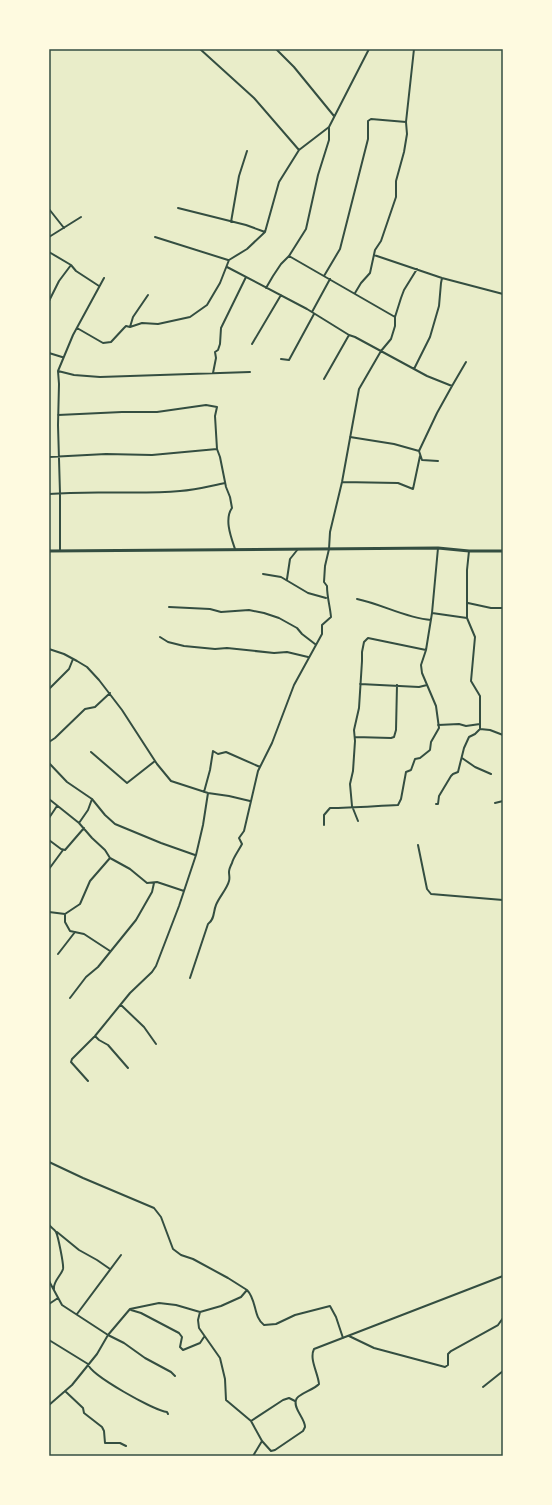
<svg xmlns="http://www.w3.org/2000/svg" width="552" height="1505" viewBox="0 0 552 1505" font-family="Cabin,sans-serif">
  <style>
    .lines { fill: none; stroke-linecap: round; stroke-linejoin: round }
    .minor { stroke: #344e41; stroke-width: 2 }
    .primary { stroke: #344e41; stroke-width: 3 }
    .neatline { fill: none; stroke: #344e41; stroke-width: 1.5 }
  </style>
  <rect width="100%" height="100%" fill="#e9edc9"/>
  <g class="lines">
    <path class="minor" d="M200,49L254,98L299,150
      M276,49L294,67L334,116
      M178,208L246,225L265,232
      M49,209L64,228
      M231,222L239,176L247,151
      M49,237L81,217
      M155,237L228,260
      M49,252L71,265L76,271L99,286
      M374,255L442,278L503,294
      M289,256L395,317
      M227,267L307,309L349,335L355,337L427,376L452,386L466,362
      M324,276L340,249L368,139V121L371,119L406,122
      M266,288L273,276L281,264L289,256L306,229L318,175L329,140V127
      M355,293L361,283L370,273L375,250L381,241L396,197V181L404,152L407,134L406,122L414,49
      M49,301L59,281L71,265
      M312,312L330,279
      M130,327L142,323L158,324L190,317L207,305L220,283L229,260L247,249L265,232L279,182L299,150L329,127L369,49
      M77,328L103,343L111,342L124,328L126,326L130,327L133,317L148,295
      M252,344L281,295
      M49,353L62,357
      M281,359L289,360L314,314
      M414,369L430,337L439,306L441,283L442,278
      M58,371L74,375L100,377L250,372
      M213,373L216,358L215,352L218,350L220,344L221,328L246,277
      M324,379L349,335
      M58,415L122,412H157L206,405L217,407L215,416L217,449L220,457L226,487L230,497L232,508C224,519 231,537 235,549
      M350,437L394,444L419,451L422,460L438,461
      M419,451L437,413L452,386
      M49,457L106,454L152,455L217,449
      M342,482L398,483L413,489L420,456
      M49,494C93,490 137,495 180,491C196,490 210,486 225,483
      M60,550V493L58,425L59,384L58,371L73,335L104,278
      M469,551L467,570V618L475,637L471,681L480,696V724
      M263,574L281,577L308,593L326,598
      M287,579L290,559L298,549
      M357,599C382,604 405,618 431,620
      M468,603L491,608H503
      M169,607L210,609L221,612L249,610L264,613L279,618L297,628L302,634L315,644
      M432,613L467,618
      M160,637L168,642L184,646L215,649L227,648L274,653L287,652L308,657
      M49,649L64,654L77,661L87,667L99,680L122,710L157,764L171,781L208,793L229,796L250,801
      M360,684L419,687L427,685
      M49,689L69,669L73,659
      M438,725L459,724L466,726L480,724V729
      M355,737L391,738L394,737L396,730L397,685
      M49,742L55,738L85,709L95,707L110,693
      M91,752L127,783L155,761
      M462,758L475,767L491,774
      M49,763L67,782L92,799L105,815L115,824L161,843L195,855
      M204,792L210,770L213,751L218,754L226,752L260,767
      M49,799L79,823L92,838L105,850L110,858L130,869L147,883L157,882L184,891
      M495,803L503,801
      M436,804H438L439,796L451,776L453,774L458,772L464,748L469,737L475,734L480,729L490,730L503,735
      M49,818L57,806
      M358,821L352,806L350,784L353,771L355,741L354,730L359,708L362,661V652L364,642L368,638L426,650
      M79,823L88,810L92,799
      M324,825V815L330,808C352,808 375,806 398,805L401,799L406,772L411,770L415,759L420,758L430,750L431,742L439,728L436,706L422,673L421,665L426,650L432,613L438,548
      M49,840L61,849L65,850L84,828
      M418,845L427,889L431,894L503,900
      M49,869L63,850
      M49,912L65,914L80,904L90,881L110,858
      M65,914V922L70,931L84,934L110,951
      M58,954L75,932
      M190,978L208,924C215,919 213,912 216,905C219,897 227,889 229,881C230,878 229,875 229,872C229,869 231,865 232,863C233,858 239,850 242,844L239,838L244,831L258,771L272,743L294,685L322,634V625L331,617C330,606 327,597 327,586L324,582L325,566L329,549L330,532L342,482L359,389L381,351L391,339L395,326V317L401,298L404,290L417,269
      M70,998L86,977L98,967L136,920L152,892L154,883
      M121,1005L144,1027L156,1044
      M95,1036L99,1040L108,1045L128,1068
      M88,1081L71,1062L72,1059L95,1036L130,993L152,972L156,966L179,906L196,855L203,825L208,793
      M49,1162L83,1178L154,1208L161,1217L173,1249L181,1255L193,1259L228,1278L247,1290L241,1297L221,1306L200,1312L176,1305L159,1303L130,1309L108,1335L97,1354L72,1385L49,1405
      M49,1225C51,1227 55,1230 56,1232C58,1236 64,1265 63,1269C61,1276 53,1281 54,1289
      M57,1232L79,1250L97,1260L110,1269
      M49,1281L62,1305L108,1335L124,1343L145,1358L171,1372L175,1376
      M247,1290C257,1300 253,1317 264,1325L276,1324L295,1315L330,1306L336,1317L343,1338
      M49,1304L58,1298
      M131,1310L141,1313L179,1333L182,1337L180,1347L183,1350L200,1343L204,1337
      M200,1312L198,1320L199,1328L220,1358L225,1379L226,1400L251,1421L262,1441L271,1451L275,1450L303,1431L305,1427C305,1418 293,1409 296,1400C297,1394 314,1390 319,1384C318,1373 309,1359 314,1349L503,1276
      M77,1314L121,1255
      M349,1336L374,1348L445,1367L448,1365V1354L451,1351L498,1325L503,1318
      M49,1340L88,1364C90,1375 155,1411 167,1412L168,1414
      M483,1387L503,1371
      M65,1391L83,1408L84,1413L102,1427L104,1431L105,1443H120L126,1446
      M251,1421L283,1400L289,1398L295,1401
      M253,1456L262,1441"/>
    <path class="primary" d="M49,551L438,548L469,551H503"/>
  </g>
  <rect width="552" height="1505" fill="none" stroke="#fefae0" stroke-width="100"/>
  <rect x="50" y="50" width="452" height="1405" class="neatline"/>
</svg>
